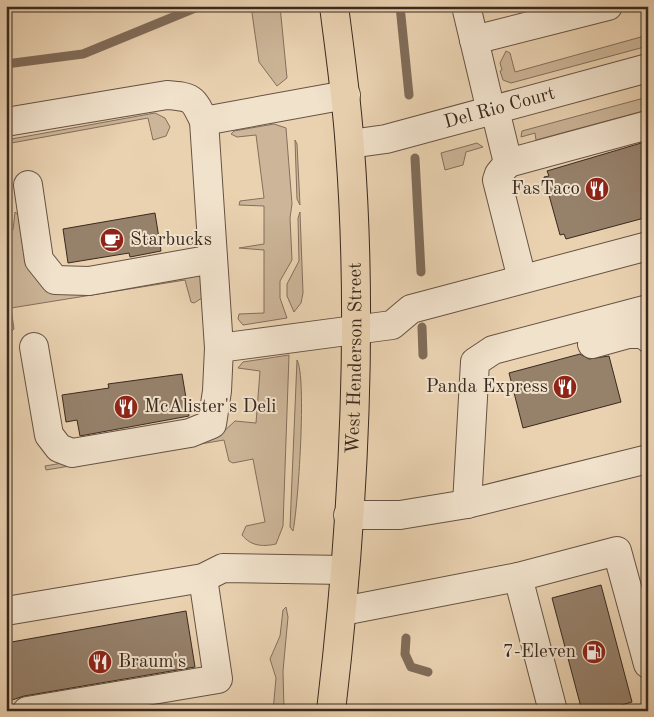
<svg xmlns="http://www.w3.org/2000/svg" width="654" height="717" viewBox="0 0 654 717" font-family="'Old Standard TT',serif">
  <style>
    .green { fill: #ccb598; stroke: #836f5c }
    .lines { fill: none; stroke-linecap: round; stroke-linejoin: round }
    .stream { stroke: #806c59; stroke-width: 9 }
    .building { fill: #96816b; stroke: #3a291f }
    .minor-casing { stroke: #665344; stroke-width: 30 }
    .major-casing { stroke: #3a291f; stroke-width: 30 }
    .minor { stroke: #f1e2cc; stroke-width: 28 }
    .major { stroke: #ead2b1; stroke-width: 28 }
    .labels { text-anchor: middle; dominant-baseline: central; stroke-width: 4; stroke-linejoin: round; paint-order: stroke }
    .street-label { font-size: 19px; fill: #3a291f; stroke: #f1e2cc }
    .poi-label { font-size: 19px; fill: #3a291f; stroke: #f1e2cc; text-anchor: end }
  </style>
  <rect width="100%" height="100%" fill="#ead2b1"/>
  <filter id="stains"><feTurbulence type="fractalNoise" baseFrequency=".004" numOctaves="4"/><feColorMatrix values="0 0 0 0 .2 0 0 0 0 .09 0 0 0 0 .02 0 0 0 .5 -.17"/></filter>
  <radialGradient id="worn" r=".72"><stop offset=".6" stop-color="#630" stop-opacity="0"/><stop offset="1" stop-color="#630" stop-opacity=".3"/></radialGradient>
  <path class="green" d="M251,6H280L287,78L277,86L259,62Z
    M648,35V46L511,83L503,80L500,71L502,70L500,63L506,51L510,53L515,72Z
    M644,98L648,101L647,110L536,140L535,133L521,137L522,131Z
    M155,113L165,118L170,127L166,136L153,140L148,118L6,144V140Z
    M274,124L286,128L292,204L290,218L292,260L280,281V298L287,318L243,325L238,319L239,314L264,313V250L239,248L264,244V206L239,205L240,201L264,198L256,135L237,137L231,134L234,131Z
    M295,140L297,144L300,205L297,199Z
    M477,143L483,147L466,152L463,165L445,170L441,153Z
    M15,212L20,216L32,266L203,272L202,298L194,303L191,302L185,280L11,308L14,329L10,333L6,332V229L13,230Z
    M300,212L303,293L301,303L294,312L287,296V284L299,261L298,218Z
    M289,355L283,526L276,544C262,547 251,546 242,535L246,526L265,522L253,459L233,463L229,461L224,440L46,470L45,466L210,438L221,434L235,421L256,423L260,371L238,368L243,362Z
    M297,360C307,377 298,508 293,531L290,527Z
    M286,607L288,617L283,671L284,711H273L276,678L270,659L280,636L283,610Z"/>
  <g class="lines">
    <path class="stream" d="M400,6L409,95
      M6,64L83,54L200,6
      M415,158L421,272
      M422,327L423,355
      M406,638L405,654L411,667L428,672"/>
  </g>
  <path class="building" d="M648,141V217L566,239L564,234L560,235L544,177L549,176L547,171Z
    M155,213L161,251L130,257L129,253L68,263L63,229Z
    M580,354L589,359L609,356L621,402L523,428L509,373Z
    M182,374L189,416L80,436L77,420L66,422L62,395L109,388L108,384Z
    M601,585L632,702L601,711H582L552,598Z
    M186,611L195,667L24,696L6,702V643Z"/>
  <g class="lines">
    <g class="minor-casing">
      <g id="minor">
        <path d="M466,6L491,111"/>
        <path d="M474,40L608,6"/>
        <path d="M495,110L508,163L499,174L497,180L522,279"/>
        <path d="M6,122L167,95C193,97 193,98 204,121L346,95"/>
        <path id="s1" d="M350,144L386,139L648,68"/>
        <path d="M508,163L648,125"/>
        <path d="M28,185L39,260L55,280L89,281L213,259"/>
        <path d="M592,344L628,334H644L648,338"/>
        <path d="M34,347L49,435L59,448L72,453L190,433L212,424L217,391L219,348L204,121"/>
        <path d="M219,348L392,325L411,309L648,246"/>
        <path d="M467,504L475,362L493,350L648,309"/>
        <path d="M348,515H400L467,504L648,459"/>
        <path d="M518,577L553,711"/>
        <path d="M6,611L203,578L223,568L345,570"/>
        <path d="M343,611L518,577L617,551L648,664"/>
        <path d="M27,711L218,679L203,578"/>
      </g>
    </g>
    <g class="major-casing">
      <g id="major">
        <path id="s2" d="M331,711C353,525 364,335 350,149C347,101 340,54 334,6"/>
      </g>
    </g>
    <use href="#minor" class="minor"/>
    <use href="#major" class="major"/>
  </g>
  <defs>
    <g id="restaurant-disc" transform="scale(1.25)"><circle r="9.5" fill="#8f2418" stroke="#f1e2cc"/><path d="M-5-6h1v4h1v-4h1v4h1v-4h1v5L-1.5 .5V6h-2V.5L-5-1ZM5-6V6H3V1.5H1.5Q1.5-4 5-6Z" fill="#fff"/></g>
    <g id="cafe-disc" transform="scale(1.25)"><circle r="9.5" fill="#8f2418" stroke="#f1e2cc"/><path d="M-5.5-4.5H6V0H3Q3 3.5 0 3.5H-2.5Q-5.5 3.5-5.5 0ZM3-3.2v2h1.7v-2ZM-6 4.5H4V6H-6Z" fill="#fff"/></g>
    <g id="fuel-disc" transform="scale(1.25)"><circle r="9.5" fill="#8f2418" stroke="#f1e2cc"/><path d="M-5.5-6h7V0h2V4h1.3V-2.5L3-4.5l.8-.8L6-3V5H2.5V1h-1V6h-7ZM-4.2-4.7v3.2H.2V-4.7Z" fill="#fff"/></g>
  </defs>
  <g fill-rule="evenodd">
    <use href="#restaurant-disc" x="597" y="189"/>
    <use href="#cafe-disc" x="112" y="240"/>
    <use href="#restaurant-disc" x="565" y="387"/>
    <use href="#restaurant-disc" x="126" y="407"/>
    <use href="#fuel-disc" x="594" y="652"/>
    <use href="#restaurant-disc" x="100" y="662"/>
  </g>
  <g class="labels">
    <g class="street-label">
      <text stroke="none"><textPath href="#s1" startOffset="154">Del Rio Court</textPath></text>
      <text stroke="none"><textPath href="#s2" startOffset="354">West Henderson Street</textPath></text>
    </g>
    <g class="poi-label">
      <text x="580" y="189">FasTaco</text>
      <text x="130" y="240" text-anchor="start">Starbucks</text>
      <text x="548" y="387">Panda Express</text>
      <text x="144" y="407" text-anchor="start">McAlister's Deli</text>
      <text x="576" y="652">7-Eleven</text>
      <text x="118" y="662" text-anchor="start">Braum's</text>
    </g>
  </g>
  <rect width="654" height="717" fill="none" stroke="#ead2b1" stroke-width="25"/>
  <rect x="8" y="8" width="639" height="702" fill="none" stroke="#3a291f" stroke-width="2.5"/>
  <rect x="12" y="12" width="629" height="692" fill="none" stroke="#3a291f"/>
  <rect width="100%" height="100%" filter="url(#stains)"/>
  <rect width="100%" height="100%" fill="url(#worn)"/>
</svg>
